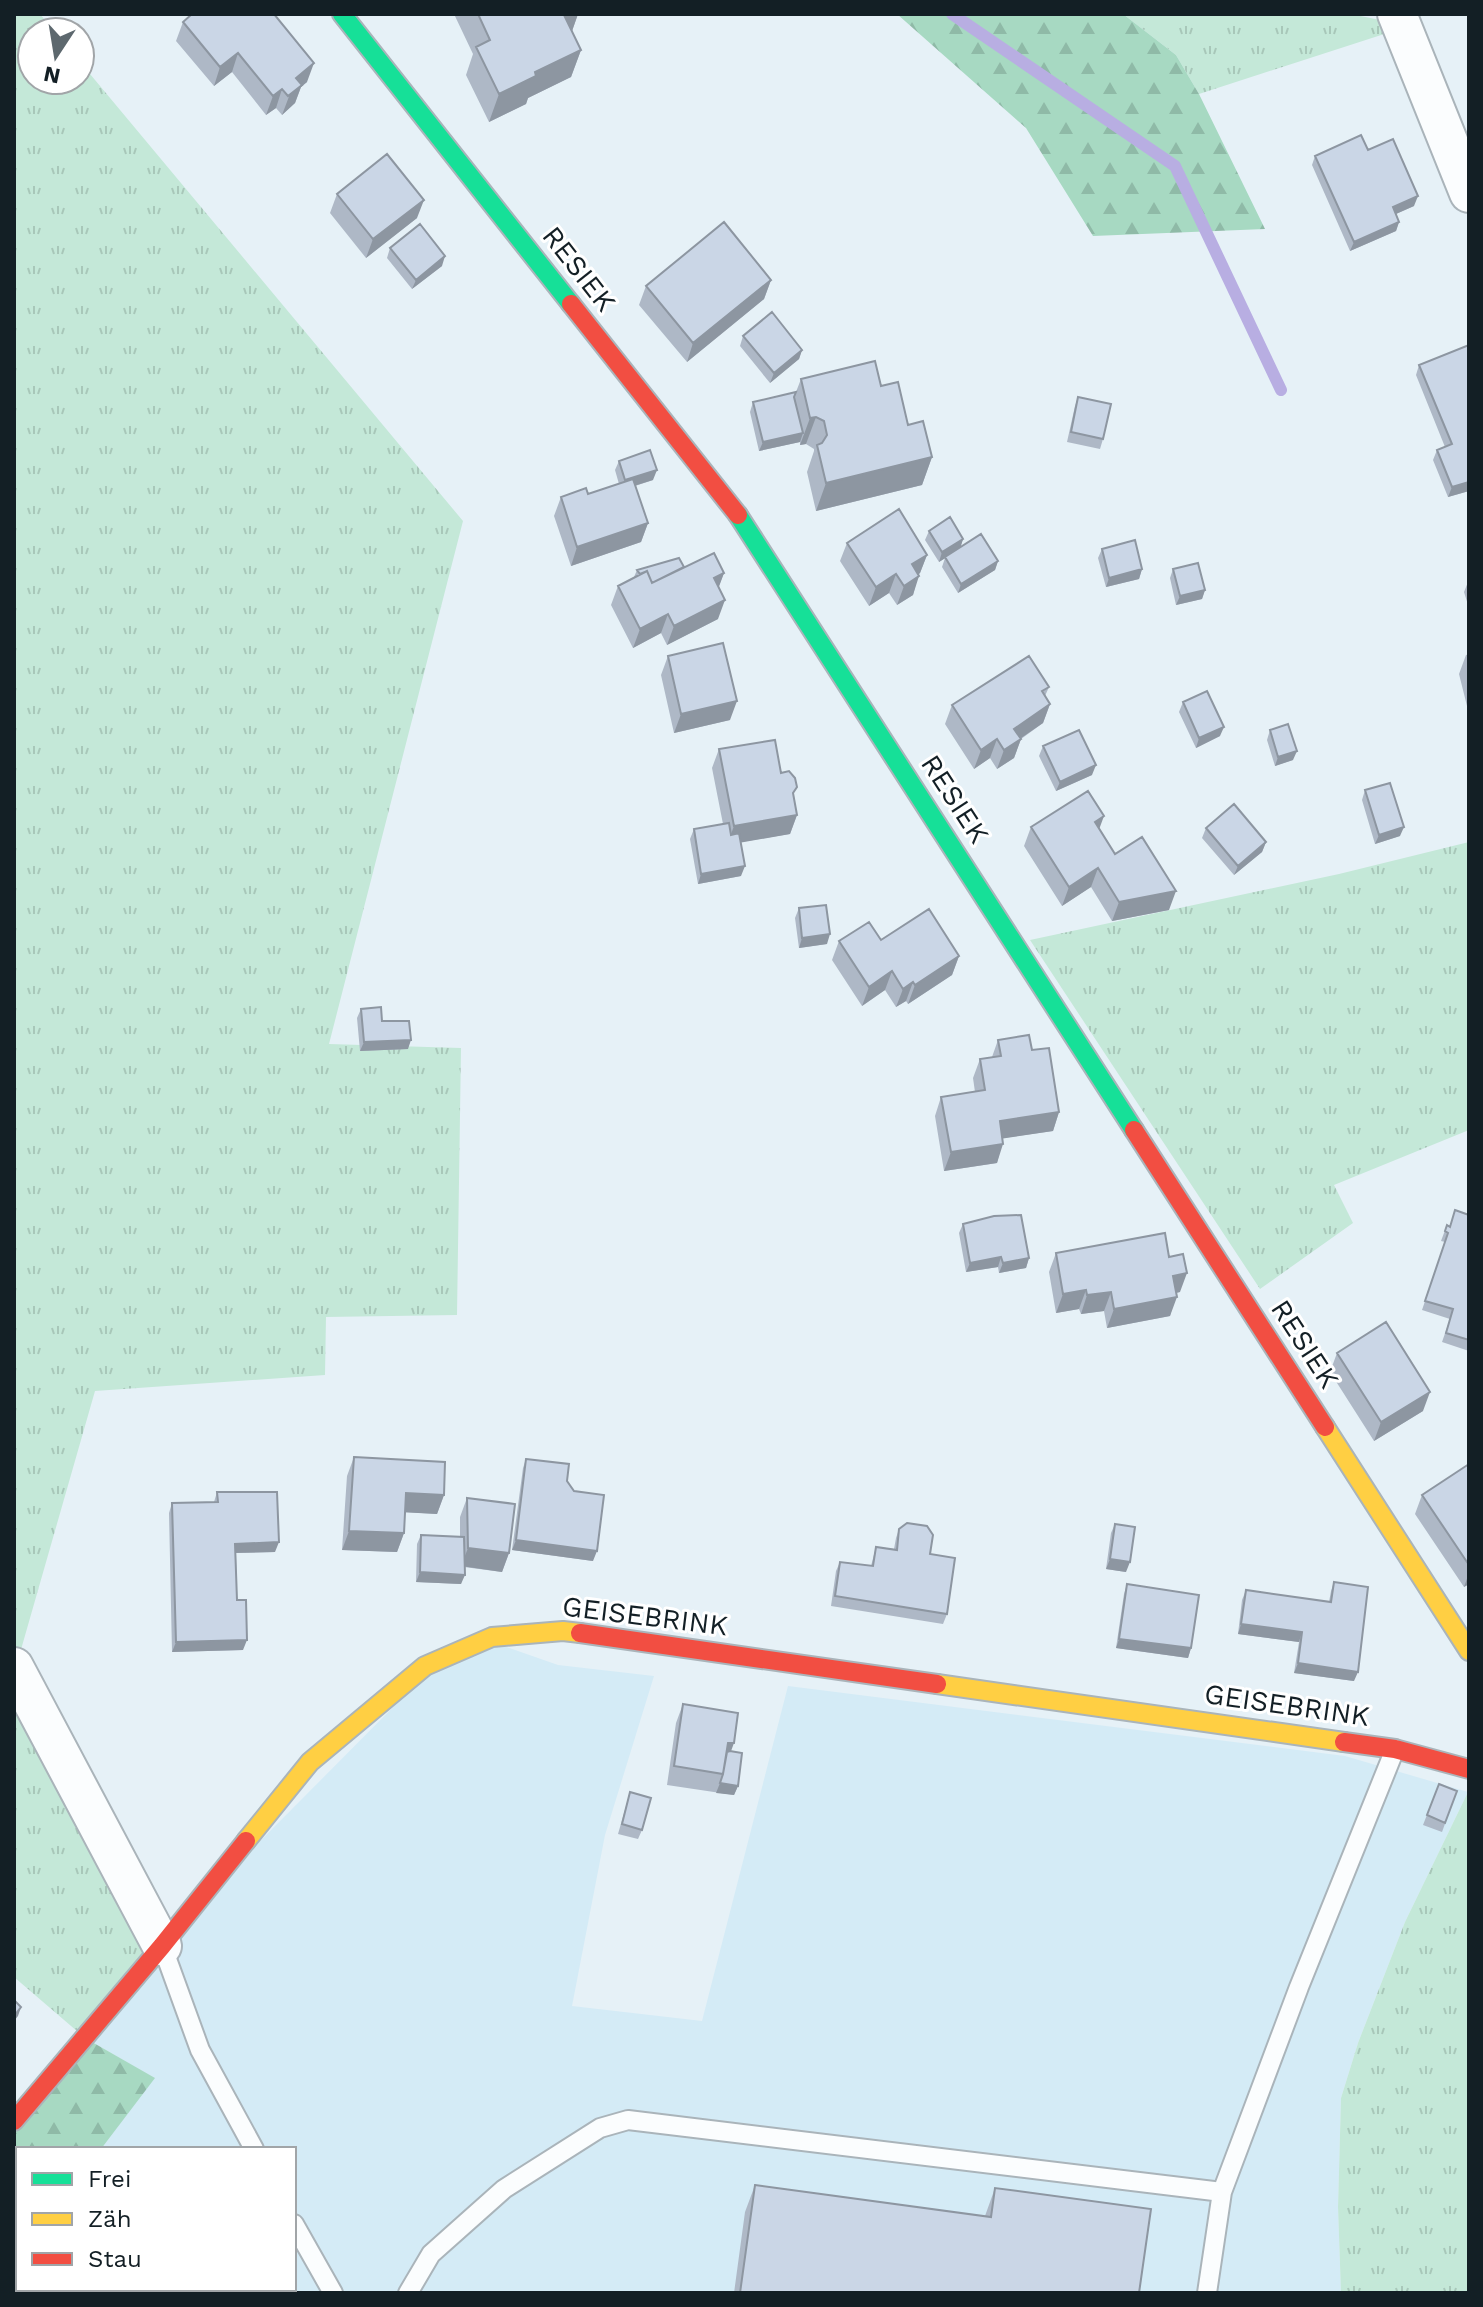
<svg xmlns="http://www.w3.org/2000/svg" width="1483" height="2307" viewBox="0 0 1483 2307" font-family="'Work Sans',sans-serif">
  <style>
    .built { fill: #d4ebf6 }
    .grass { fill: url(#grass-tufts) }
    .forest { fill: url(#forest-firs) }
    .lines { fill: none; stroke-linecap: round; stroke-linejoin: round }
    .stream { stroke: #b8aee2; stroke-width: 12 }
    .lane-casing { stroke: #aab4ba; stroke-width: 22 }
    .street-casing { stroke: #aab4ba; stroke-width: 42 }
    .fast-casing { stroke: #aab4ba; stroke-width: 22 }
    .slow-casing { stroke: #aab4ba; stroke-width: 22 }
    .jam-casing { stroke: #aab4ba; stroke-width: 22 }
    .lane { stroke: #fbfdfe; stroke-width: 18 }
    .street { stroke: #fbfdfe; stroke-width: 38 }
    .fast { stroke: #16e098; stroke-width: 18 }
    .slow { stroke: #ffcf43; stroke-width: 18 }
    .jam { stroke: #f24e42; stroke-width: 18 }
    .wall { fill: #aeb8c6 }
    .shaded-wall { fill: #8d96a1 }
    .building { fill: #cad6e6; stroke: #8d96a1; stroke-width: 2 }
    .labels { text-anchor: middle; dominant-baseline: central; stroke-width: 6; stroke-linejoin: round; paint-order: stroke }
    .street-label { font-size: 28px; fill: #131f25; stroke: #fff }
  </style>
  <defs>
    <pattern id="grass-tufts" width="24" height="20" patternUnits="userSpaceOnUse" patternTransform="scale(2)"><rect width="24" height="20" fill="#c4e8d8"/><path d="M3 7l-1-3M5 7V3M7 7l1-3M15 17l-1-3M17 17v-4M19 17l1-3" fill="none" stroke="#a8c7b9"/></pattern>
    <pattern id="forest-firs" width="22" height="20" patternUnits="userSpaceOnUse" patternTransform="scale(2)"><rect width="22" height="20" fill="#a7d9c2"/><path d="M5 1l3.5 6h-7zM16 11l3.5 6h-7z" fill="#8fbaa7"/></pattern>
  </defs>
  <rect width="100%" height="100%" fill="#e6f1f7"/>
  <path class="built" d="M498,1644L558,1665L654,1676L605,1835L572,2006L702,2021L788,1686L1345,1756L1468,1792L1405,1922L1358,2043L1341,2098L1338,2207L1341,2293H14V2263L18,2258V2289H294V2149H101L154,2078L85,2038L165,1937L429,1671Z"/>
  <path class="grass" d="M14,14H40L55,32H32V80H80V62L463,521L329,1044L461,1048L457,1315L326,1317L325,1375L95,1391L14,1674Z
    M1123,14H1351L1409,26L1199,94L1176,55Z
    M1469,842V1130L1334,1185L1353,1223L1260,1289L1030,940L1339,874Z
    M14,1691L165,1937L85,2038L14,1977Z
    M1468,1792L1469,2293H1341L1338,2207L1341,2098L1358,2043L1405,1922Z"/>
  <path class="forest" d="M897,14H1123L1176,55L1199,94L1265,229L1093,236L1026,128Z
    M85,2038L155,2078L101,2149H18V2258L14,2263V2127Z"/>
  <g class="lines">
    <path class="stream" d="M952,14L1175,166L1281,390"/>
    <g class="lane-casing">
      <path id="lane" d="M163,1948L200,2050L254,2149
        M294,2224L333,2293
        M408,2293L431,2254L504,2189L600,2128L628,2120L1222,2192
        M1207,2293L1222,2192L1299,1987L1395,1749"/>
    </g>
    <g class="street-casing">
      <path id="street" d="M1397,14L1469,193
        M14,1667L162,1946"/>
    </g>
    <g class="fast-casing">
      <path id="fast" d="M342,14L571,304
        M738,515L1134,1130"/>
    </g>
    <g class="slow-casing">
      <path id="slow" d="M1325,1427L1469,1651
        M937,1684L1344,1742
        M246,1841L310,1762L425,1666L492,1637L563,1631L580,1633"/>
    </g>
    <g class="jam-casing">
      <path id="jam" d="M571,304L738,515
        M1134,1130L1325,1427
        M580,1633L937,1684
        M1344,1742L1395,1749L1469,1769
        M14,2121L162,1946L246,1841"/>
    </g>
    <use href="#lane" class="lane"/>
    <use href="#street" class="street"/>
    <use href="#fast" class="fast"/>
    <use href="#slow" class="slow"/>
    <use href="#jam" class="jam"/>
  </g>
  <path class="wall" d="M454,14H578L572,31L581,50L571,77L528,98L526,104L489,122L466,75L473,54Z
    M183,22L307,82L301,87L295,103L282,115L276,108L266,115L232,72L214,86L176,41Z
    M1368,150L1414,206L1396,214L1399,222L1396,231L1350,251L1312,165L1315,156Z
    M337,194L417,218L366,258L330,213Z
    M390,248L442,266L412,289L387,258Z
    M771,280L764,299L687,362L639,305L646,286Z
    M743,336L802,350L799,359L770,383L740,346Z
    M1469,345V491L1448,497L1433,460L1437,450L1445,447L1416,375L1419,365Z
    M801,379L881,386L932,457L922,485L816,511L807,472L814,451V449L806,444L800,445V442L759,451L750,412L753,402L796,392Z
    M1078,397L1103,439L1100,449L1067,442L1075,406Z
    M619,461L653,480L635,486L648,523L641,542L571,566L554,516L561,497L588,494L619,484L615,470Z
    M929,531L963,539L960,548L998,561L995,570L958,593L942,567L945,558L939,562L925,540Z
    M847,543L927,555L920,573L918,575L913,595L897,605L889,593L869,606L840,561Z
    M1102,549L1142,569L1139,579L1106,587L1098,558Z
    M684,567L724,573L718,588V619L667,645L661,633L633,648L611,605L618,586L634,577L637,570Z
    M1173,569L1205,590L1202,599L1176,605L1170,578Z
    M1468,582H1469V608L1464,592Z
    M1469,654V714L1459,674L1466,655Z
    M668,656L730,720L674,733L661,675Z
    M1049,687L1045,696L1050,704L1043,723L1021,739L1014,758L997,769L990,758L974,769L945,724L952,705Z
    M1183,702L1220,736L1196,748L1179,712Z
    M1270,730L1293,760L1275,766L1267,740Z
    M1043,746L1092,775L1056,791L1039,756Z
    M719,749L781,773L794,797L797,815L790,834L741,842V876L698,884L690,839L694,829L723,824L712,768Z
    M1365,790L1400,836L1375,844L1362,800Z
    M1031,827L1099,829L1115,854L1169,910L1112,921L1091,887L1062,906L1024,846Z
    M1206,828L1266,842L1262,852L1234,875L1202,838Z
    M799,908L827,944L799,948L795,918Z
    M881,940L959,956L952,975L908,1004L906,1001L896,1007L885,990L862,1006L832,960L839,941Z
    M361,1009L382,1021L408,1049L360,1051L357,1018Z
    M998,1040L1032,1050L1059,1112L1053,1131L1003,1138L997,1163L944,1171L935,1116L941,1097L975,1092L973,1078L980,1059L992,1057Z
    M1469,1215V1351L1442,1342L1450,1319L1422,1310L1445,1242L1441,1241L1447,1225L1449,1226Z
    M963,1224L1029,1258L1026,1268L999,1273L998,1267L966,1272L959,1233Z
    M1056,1253L1169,1257L1180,1292L1176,1293L1170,1316L1107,1328L1104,1311L1081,1314L1079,1309L1056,1313L1049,1272Z
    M1337,1353L1423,1411L1374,1441L1330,1372Z
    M354,1457L444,1495L437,1514L405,1512L404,1533L397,1552L342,1550L347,1476Z
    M526,1459L567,1481L593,1561L512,1550L523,1468Z
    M1469,1464V1584L1464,1587L1415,1514L1422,1495Z
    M217,1492L275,1552L236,1553L237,1600L243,1650L172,1652L169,1513L172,1503L214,1502Z
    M467,1498L509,1553L502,1572L464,1567L461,1584L416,1582L417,1544L421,1535L460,1537V1517Z
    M1115,1524L1126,1572L1106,1569L1111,1533Z
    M899,1529L930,1554L947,1614L943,1624L831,1606L836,1571L840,1562L871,1566L876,1547L894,1549L896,1538Z
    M1334,1582L1354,1681L1294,1673L1299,1642L1238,1634L1242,1600L1246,1590L1329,1602L1331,1591Z
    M1127,1584L1191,1648L1188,1658L1116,1648L1124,1594Z
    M683,1704L731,1752L738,1786L734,1795L667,1785L676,1723Z
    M1439,1784L1457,1791L1442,1832L1423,1825Z
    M630,1792L642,1830L638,1839L618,1834Z
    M755,2185L985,2216L995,2188L1139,2293H734L745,2212Z"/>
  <path class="shaded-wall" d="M566,14H578L571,34L564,15Z
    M581,50L571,77L528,98L526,104L489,122L499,94L535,72Z
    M238,53L232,72L214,86L220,67Z
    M314,63L307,82L301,87L295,103L282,115L296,78Z
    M282,89L276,108L266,115L273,96Z
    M1418,196L1414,206L1389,217L1393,207Z
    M424,200L417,218L366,258L373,239Z
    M1399,222L1396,231L1350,251L1354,242Z
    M445,256L442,266L412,289L416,280Z
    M771,280L764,299L687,362L693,343Z
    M802,350L799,359L770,383L774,373Z
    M816,417L806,444L800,445L810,418Z
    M803,433L800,442L759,451L763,442Z
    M932,457L922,485L816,511L826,483Z
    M657,470L653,480L621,490L625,480Z
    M1469,482V491L1448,497L1452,487Z
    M648,523L641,542L571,566L577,547Z
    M963,539L960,549L939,562L942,552Z
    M927,555L920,573L905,583L912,564Z
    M998,561L995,570L958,593L961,584Z
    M1142,569L1139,579L1106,587L1109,578Z
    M724,573L717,592L714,578Z
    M896,574L889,593L869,606L876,587Z
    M919,576L913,595L897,605L904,586Z
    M1205,590L1202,599L1176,605L1180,596Z
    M725,600L718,619L667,645L674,626Z
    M668,614L661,633L633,648L640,629Z
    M737,701L730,720L674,733L681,714Z
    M1050,704L1043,723L1014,743L1021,739L1014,758L997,769L1004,750L1014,729Z
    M1224,727L1220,736L1196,748L1199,738Z
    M997,739L990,758L974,769L981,750Z
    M1297,751L1293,760L1275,766L1278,757Z
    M1096,765L1092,775L1056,791L1060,782Z
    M797,815L790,834L727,845L734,826Z
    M1104,816L1097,835L1095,822Z
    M1404,827L1400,836L1375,844L1379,835Z
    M1266,842L1262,852L1234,875L1238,866Z
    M745,866L741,876L698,884L701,874Z
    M1098,868L1091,887L1062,906L1069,887Z
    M1176,891L1169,910L1112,921L1119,902Z
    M830,934L827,944L799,948L802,938Z
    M959,956L952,975L908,1004L915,985Z
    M892,971L885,990L862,1006L869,987Z
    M913,982L906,1001L896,1007L903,989Z
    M411,1040L408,1049L360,1051L364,1042Z
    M1059,1112L1053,1131L993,1140L1000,1121Z
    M1003,1144L997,1163L944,1171L951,1152Z
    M1001,1257L998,1267L966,1272L970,1263Z
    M1029,1258L1026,1268L999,1273L1003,1263Z
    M1187,1273L1180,1292L1166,1295L1173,1276Z
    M1086,1290L1079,1309L1056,1313L1063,1294Z
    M1111,1292L1104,1311L1081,1314L1087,1295Z
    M1177,1297L1170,1316L1107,1328L1114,1309Z
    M1430,1392L1423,1411L1374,1441L1381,1422Z
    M406,1493L444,1495L437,1514L399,1512Z
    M349,1531L404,1533L397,1552L342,1550Z
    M516,1540L597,1551L593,1561L512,1550Z
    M279,1542L275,1552L232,1553L235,1544Z
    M468,1548L509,1553L502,1572L461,1566Z
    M1110,1559L1130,1562L1126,1572L1106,1569Z
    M420,1572L465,1575L461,1584L416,1582Z
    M1469,1573V1584L1464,1587Z
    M1241,1624L1302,1632L1299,1642L1238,1634Z
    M1119,1639L1191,1648L1188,1658L1116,1648Z
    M247,1640L243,1650L172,1652L176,1642Z
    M1298,1663L1358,1672L1354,1681L1294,1673Z
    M728,1743H734L727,1762H723Z
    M720,1783L738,1786L734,1795L716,1793Z
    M21,2007L18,2016L14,2021V2016Z"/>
  <path class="building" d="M192,14H274L314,63L296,78L302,85L288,96L282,89L273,96L238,53L220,67L183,22Z
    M478,14H566L564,15L581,50L535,72L536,76L499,94L476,47L490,40Z
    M1361,135L1368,150L1393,139L1418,196L1393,207L1399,222L1354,242L1315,156Z
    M387,154L424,200L373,239L337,194Z
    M724,222L771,280L693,343L646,286Z
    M420,224L445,256L416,280L390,248Z
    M772,312L802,350L774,373L743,336Z
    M1469,345V482L1452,487L1437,450L1452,444L1419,365Z
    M875,361L881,386L898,382L908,425L923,421L932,457L826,483L817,445L822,443L827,435L824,421L816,417L810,418L801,379Z
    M796,392L794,397L803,433L763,442L753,402Z
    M1078,397L1111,404L1103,439L1071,432Z
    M650,450L657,470L625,480L619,461Z
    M633,479L648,523L577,547L561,497L586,488L588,494Z
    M899,509L927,555L912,564L919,576L904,586L896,574L876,587L847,543Z
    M950,517L963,539L942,552L929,531Z
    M981,534L998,561L961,584L945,557Z
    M1135,540L1142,569L1109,578L1102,549Z
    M714,553L724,573L714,578L725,600L674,626L668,614L640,629L618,586L647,571L652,583Z
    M679,558L684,567L652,583L647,571L640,574L637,570Z
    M1198,563L1205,590L1180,596L1173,569Z
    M723,643L737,701L681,714L668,656Z
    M1029,656L1049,687L1042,691L1050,704L1014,729L1021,739L1004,750L997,739L981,750L952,705Z
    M1207,691L1224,727L1199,738L1183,702Z
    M1288,724L1297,751L1278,757L1270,730Z
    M1079,730L1096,765L1060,782L1043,746Z
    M775,740L781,773L789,771L795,778L797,787L793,793L797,815L734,826L719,749Z
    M1390,783L1404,827L1379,835L1365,790Z
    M1088,791L1104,816L1095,822L1115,854L1142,837L1176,891L1119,902L1098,868L1069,887L1031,827Z
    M1234,804L1266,842L1238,866L1206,828Z
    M729,823L731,835L739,833L745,866L701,874L694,829Z
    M826,905L830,934L802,938L799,908Z
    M929,909L959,956L915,985L913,982L903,989L892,971L869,987L839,941L869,922L881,940Z
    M381,1007L382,1021H409L411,1040L364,1042L361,1009Z
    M1029,1035L1032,1050L1049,1048L1059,1112L1000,1121L1003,1144L951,1152L941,1097L985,1090L980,1059L1001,1056L998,1040Z
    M1455,1210L1469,1215V1340L1446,1333L1453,1309L1425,1301L1448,1233L1445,1231L1447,1225L1450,1227Z
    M1021,1215L1029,1258L1003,1263L1001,1257L970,1263L963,1224L994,1216Z
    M1165,1233L1169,1257L1183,1254L1187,1273L1173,1276L1177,1297L1114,1309L1111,1292L1087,1295L1086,1290L1063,1294L1056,1253Z
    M1386,1322L1430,1392L1381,1422L1337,1353Z
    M354,1457L445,1462L444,1495L406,1493L404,1533L349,1531Z
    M526,1459L569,1464L567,1481L574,1491L604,1495L597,1551L516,1540Z
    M1469,1464V1565L1422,1495Z
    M217,1492H277L279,1542L235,1544L237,1600H246L247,1640L176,1642L172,1503L218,1502Z
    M467,1498L515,1504L509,1553L468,1548Z
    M907,1523L927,1526L933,1535L930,1554L955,1558L947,1614L835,1596L840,1562L873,1566L876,1547L897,1550L899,1529Z
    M1115,1524L1135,1527L1130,1562L1110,1559Z
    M421,1535L464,1537L465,1575L420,1572Z
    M1334,1582L1368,1587L1358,1672L1298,1663L1302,1632L1241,1624L1246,1590L1331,1602Z
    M1127,1584L1199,1595L1191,1648L1119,1639Z
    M683,1704L738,1713L734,1743H728L723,1774L674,1766Z
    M730,1751L742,1753L738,1786L720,1783L723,1774L727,1752Z
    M1439,1784L1457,1791L1445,1823L1427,1815Z
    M630,1792L651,1798L642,1830L622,1824Z
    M14,2000L21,2007L14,2016Z
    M755,2185L991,2217L995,2188L1151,2209L1139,2293H740Z"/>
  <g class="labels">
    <g class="street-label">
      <text transform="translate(579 269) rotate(52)">RESIEK</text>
      <text transform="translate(955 799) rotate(57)">RESIEK</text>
      <text transform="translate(1305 1344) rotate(57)">RESIEK</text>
      <text transform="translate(645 1616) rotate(7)">GEISEBRINK</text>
      <text transform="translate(1287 1705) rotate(8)">GEISEBRINK</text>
    </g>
  </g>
  <rect width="1483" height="2307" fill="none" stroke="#131f25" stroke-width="32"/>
  <rect x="16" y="2147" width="280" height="144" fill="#ffffff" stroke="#a1a5a8" stroke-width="2"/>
  <rect x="32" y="2173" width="40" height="12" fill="#16e098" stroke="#a1a5a8" stroke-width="2"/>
  <text x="88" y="2187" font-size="24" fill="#131f25">Frei</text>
  <rect x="32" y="2213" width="40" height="12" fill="#ffcf43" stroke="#a1a5a8" stroke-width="2"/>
  <text x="88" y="2227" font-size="24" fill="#131f25">Zäh</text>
  <rect x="32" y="2253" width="40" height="12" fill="#f24e42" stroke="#a1a5a8" stroke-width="2"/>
  <text x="88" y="2267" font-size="24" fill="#131f25">Stau</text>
  <g transform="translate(56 56) rotate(192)"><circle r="38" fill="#ffffff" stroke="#a1a5a8" stroke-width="2"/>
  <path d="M0-6L14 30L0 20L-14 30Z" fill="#5d686e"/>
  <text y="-12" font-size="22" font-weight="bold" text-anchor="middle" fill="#131f25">N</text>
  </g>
</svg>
